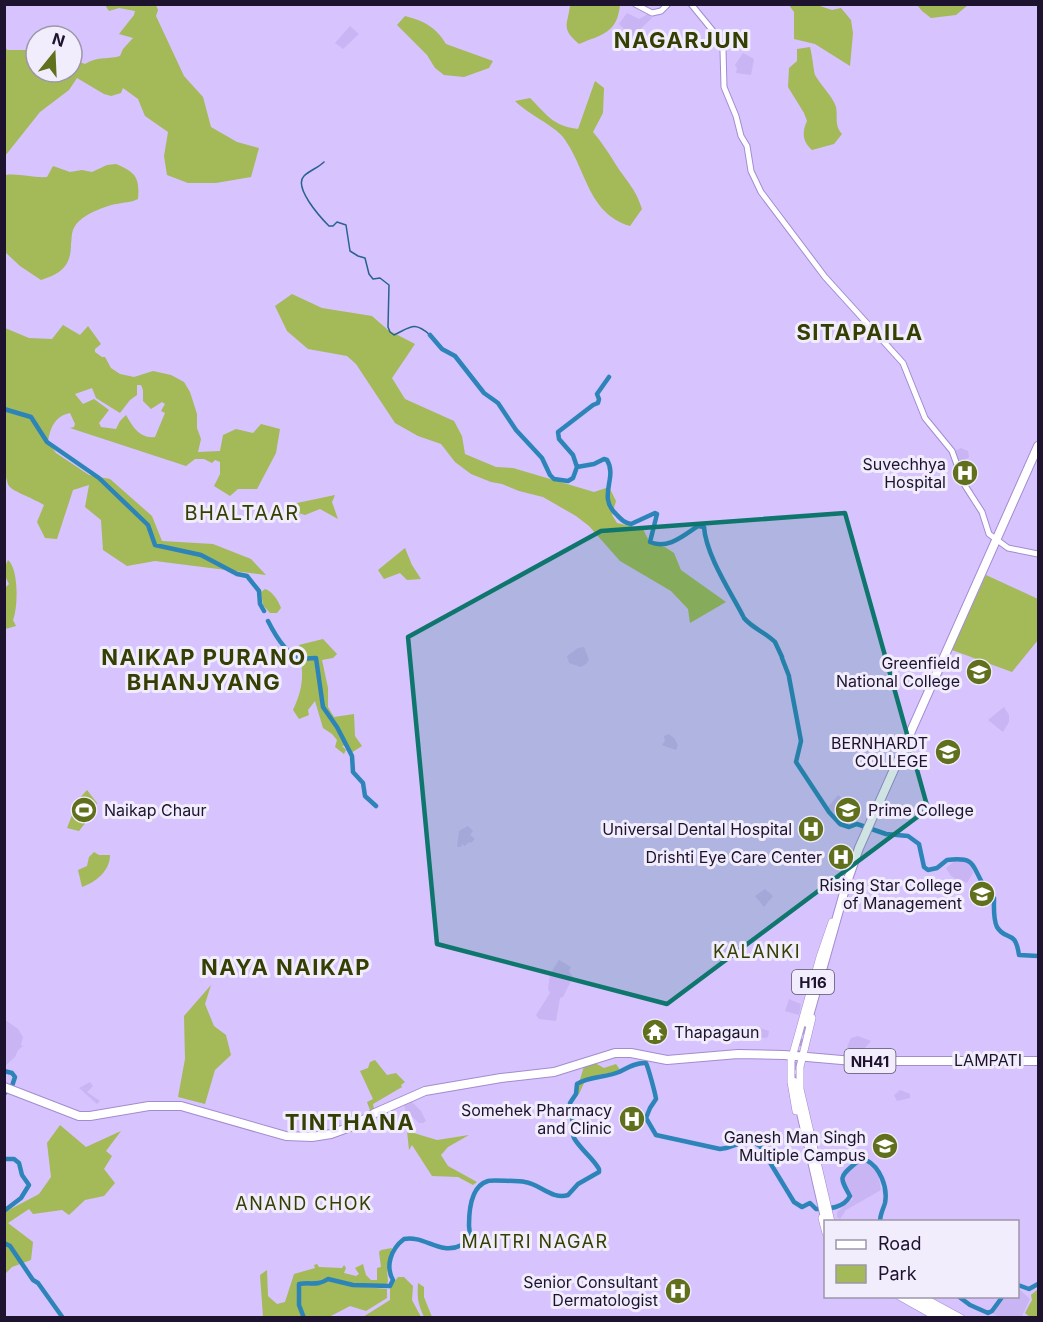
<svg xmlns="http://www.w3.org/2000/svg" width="1043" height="1322" viewBox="0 0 1043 1322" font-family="Inter,sans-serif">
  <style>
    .built { fill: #c9b5f3 }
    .green { fill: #a4b957; fill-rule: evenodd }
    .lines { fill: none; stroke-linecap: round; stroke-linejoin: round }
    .stream { stroke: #28628f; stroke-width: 1.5 }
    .river { stroke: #2c84b9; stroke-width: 4.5 }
    .highway-tunnel { stroke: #b2a0d4; stroke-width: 8; stroke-dasharray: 8 4; stroke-linecap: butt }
    .secondary-casing { stroke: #a38bd0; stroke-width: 7 }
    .primary-casing { stroke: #a38bd0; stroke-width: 8 }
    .highway-casing { stroke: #a38bd0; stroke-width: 10 }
    .secondary { stroke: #fff; stroke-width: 5 }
    .primary { stroke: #fff; stroke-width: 7 }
    .highway { stroke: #fff; stroke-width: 8 }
    .marked { fill: #0f766e; fill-opacity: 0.2; stroke: #0f766e; stroke-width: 4.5; stroke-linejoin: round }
    .labels { text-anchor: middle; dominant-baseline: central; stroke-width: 6; stroke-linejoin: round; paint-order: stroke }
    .shield { fill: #f2edfc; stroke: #5d546c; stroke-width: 1.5 }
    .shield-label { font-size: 15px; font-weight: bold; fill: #1d132e }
    .poi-label { font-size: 16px; fill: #1d132e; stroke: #f2edfc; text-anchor: end }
    .street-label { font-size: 16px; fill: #1d132e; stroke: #f2edfc }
    .neighbourhood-label { font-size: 18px; letter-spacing: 1.5px; fill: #353f03; stroke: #f2edfc }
    .quarter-label { font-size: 20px; letter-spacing: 1.5px; fill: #353f03; stroke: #f2edfc }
    .district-label { font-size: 22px; font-weight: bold; letter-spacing: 1.5px; fill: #353f03; stroke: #f2edfc }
  </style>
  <rect width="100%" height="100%" fill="#d7c3fe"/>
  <path class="built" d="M627,13L639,19L648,14L652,18L632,37L619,24Z
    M350,26L359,34L343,49L335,43Z
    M743,53L754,59L751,75L736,73L737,68L735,65Z
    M961,448L968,451L969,457L960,465L954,451Z
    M584,647L589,660L586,664L581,667L569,663L567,656L578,648Z
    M1004,707L1009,715V722L1003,732L988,720Z
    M669,734L674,738L678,745L676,750L662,745L665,741L664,736Z
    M838,795L842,798L841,801L848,805L838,818L828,807Z
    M468,826L473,831L470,835L475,839L471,843L469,842L465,846L462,844L461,847H457L459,831Z
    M956,860H963L971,864L973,873L967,883L963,881L961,882L951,876L946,868Z
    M765,889L773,896L764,907L755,896Z
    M559,960L571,967L569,971L573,977L563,997L560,998L556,1021L539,1019L536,1015L550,993L548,989L550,974Z
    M789,999L801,1004L799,1015L785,1011Z
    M4,1019L18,1029L23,1037L21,1045L23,1046L18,1050L15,1057L5,1066Z
    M760,1028L769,1031L768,1037L764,1038L747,1035L752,1029L758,1031Z
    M858,1036L871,1041L864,1049V1054L856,1053L847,1047L851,1038Z
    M90,1082L93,1086L87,1092L100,1101L97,1104L79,1088Z
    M900,1090L910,1094V1098L897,1101L894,1095Z
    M410,1100L421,1111L426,1121L423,1123H419L406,1111L403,1103Z
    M859,1162H867L878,1173L881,1190L846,1210L840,1219L837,1217V1212L853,1199L845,1184V1176Z
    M1018,1288L1030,1299L1022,1316L1020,1317H999L992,1313L1006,1297L1018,1296Z"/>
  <path class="green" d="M105,5H156L158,10L156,16L184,76L203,97L211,127L237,142L259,148L251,177L216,183H188L167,175L164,156L168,132L145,116L138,99L123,88L121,93L111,96L104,94L77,78L69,90L40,112L5,156V46L7,50H36V72H72V59L85,64C98,56 105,60 120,56L123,49L133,38L119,34L134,15L135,11L119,8L109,11Z
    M570,5H620C617,33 603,34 579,44C560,28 568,25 570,5Z
    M789,5L820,6L832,10L841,8L851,20L853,33L850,66L815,44L794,39V12Z
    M917,5H968L956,15L931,18L922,11Z
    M405,16C424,21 436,27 446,44L493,61L489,68L464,77L444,75L435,68L427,55L397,25Z
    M810,47C812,54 814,72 815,75C820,84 833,97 836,107C838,117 834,125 842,134L834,144L812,150C802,141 802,132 807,121L804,113L788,87L789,68L797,61V49Z
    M595,81L604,88L603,113L593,132C603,144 610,155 618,168C629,184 636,190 642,209L630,226C587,213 587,169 563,137C553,125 528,114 515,101L530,98C547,115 553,126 578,129Z
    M116,164C135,172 140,177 138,199C130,203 125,202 116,204C102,207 82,215 75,226C71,232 72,238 71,244C71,267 60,274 41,280L20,266L5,252V175C19,173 32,178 47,177L53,166L70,172L82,170L92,172L107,165Z
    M292,294L322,308L372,316L388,330L415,344L392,378L405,399L454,421L462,436L465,454L496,467L513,468L594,492L609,487L616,501L612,515L617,523L643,529L650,543L665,547L674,553L681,570L726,602L690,623L688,609L671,591L620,561L589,526L576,516L543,497L519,491L502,484L491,482L471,474L455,462L441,444L418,436L395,423L356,364L347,356L308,349L287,331L275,306Z
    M63,325L80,335L88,326L101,344L95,349V352L102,357H105L111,368L120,374L134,377L153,371L171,375L184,382L190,392L197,414V428L201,439L198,452L220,451L223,435L236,429L253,433L261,424L280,429L276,453L257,489H238L230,496L214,486L220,474V462L215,460L212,463L204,459H195L186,466L70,428L74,427L75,424L70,413C55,416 50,428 48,442L56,453L89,475L110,479L152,516L162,541L213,544L251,559L266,575L155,561L127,566L103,550L101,520L85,507L89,485L73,490L57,539L45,538L37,522L44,505C37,500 12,491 9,486C7,483 6,476 5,472V328L29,338L52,339ZM141,385L143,390V401L151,409L162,402L165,404L161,411L165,413L155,437C140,439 133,427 126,415L120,421L116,429L101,427L99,423L109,410L94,399L83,404L75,394L92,388L96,398L120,413L130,400L137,395V385Z
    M335,495L332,502L338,519L320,509L305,515L289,510L297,503Z
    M405,548L412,565L421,579L407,580L400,573L384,579L378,570Z
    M8,560C19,569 18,608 13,620L16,626L5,629V588L9,584C4,575 3,569 8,560Z
    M986,575L1038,599V640L1012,672L952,650Z
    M265,589C273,592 278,600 281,608L277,613H270L263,605L261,592Z
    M323,639L337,654L333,658L322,660L328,688V707L334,717L354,714L355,736L362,746L351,753L347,745L342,746L346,750L344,754L335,747L337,740L332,734L323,728L315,701L308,710L309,715L299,719L293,710C305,684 303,673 299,645Z
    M87,790L97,803L90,817L79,831L67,828L78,800Z
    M94,852L99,855H110C110,871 96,882 82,887L78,870L87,866L89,857Z
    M211,985L205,1004L214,1026L226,1035L231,1055L215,1070L205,1104L178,1097L185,1059L184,1016Z
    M375,1060L387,1075L396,1073L405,1082L401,1085L402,1087L373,1104L374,1109L370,1110L367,1102L373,1099L360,1071L368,1068L370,1062Z
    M593,1062L604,1068L616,1064L621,1071L598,1075L585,1081L579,1094L575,1096L585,1063Z
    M60,1125L86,1147L121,1131L106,1151L112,1156L104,1169L115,1183L104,1196L85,1200L69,1215L62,1210L33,1214L29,1209L8,1223L33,1242L31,1260L12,1267L6,1273L4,1272L5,1212L39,1194L51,1177L47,1143Z
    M407,1131L437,1140L469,1135L448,1147L441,1155L448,1166L477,1182L473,1185L458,1177L432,1176L412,1145L409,1150Z
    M392,1248L387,1269L388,1282L384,1287L352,1284L326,1278L328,1280L354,1286L387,1289V1298L366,1311L350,1306L329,1317H263L260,1275L267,1270L268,1296L277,1304L285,1302L294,1274L315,1268L314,1265L317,1264L319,1267L342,1268L344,1265L346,1268L344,1273L356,1276L359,1274L355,1268L363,1264L366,1275L371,1280H377V1268L381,1267L379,1252L381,1250Z
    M398,1277H404L413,1286L412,1300L421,1317H363L390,1300V1288Z
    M418,1283L424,1287V1297L432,1317H424C418,1304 417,1298 418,1283Z
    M1038,1289V1317H1030L1025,1313L1032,1300L1031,1295Z"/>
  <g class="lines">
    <path class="stream" d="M324,162C318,168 310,170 304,176C293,187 320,217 329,226H333L337,222L346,225L350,251L358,256L365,258L369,274L373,279L380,278L389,285L388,327L390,332L394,335C411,327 414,321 430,335"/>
    <path class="river" d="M430,335L442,349L455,356L484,393L498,403L516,430L542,458L550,475L554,479L568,481L573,478L577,467
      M609,377L597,394L599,399L598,403L593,405L558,432L559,439L573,455L577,467L594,464L604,459L607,460C618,478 597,496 616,514C621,519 624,523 631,524L655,513L657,514L650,542C668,550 684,535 698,526L704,527C706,555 730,591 743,616
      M4,409L31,417L47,442L99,478L148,525L155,545L201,555L237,574L247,576L259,591L260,604L264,611
      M744,618C752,628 765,632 775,642
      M268,621C274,633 286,654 300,658C305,659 311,658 316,658L323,707L337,727L352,756L353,772L363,783L365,796L376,806
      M775,642L782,657
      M782,658L789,676
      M789,677L801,741L796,762L829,812L840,824L849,827L857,824L886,834L908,836L919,844L924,867L928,870L937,868L947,860C979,856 971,868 985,887C987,891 991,895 994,898C994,908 993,919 997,927C1006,942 1015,928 1019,955L1038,956
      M4,1071L12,1073L15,1077L12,1086L4,1094
      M4,1159H14L19,1163L22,1175L29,1185L21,1198L4,1211
      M4,1243L10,1246L33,1280L38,1283L63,1318
      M1018,1285L1029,1289L1038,1284
      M958,1296L970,1305L988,1313L992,1311L1003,1296
      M304,1318L299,1305V1284C310,1282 318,1286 328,1279L353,1285L390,1286L393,1280C385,1266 391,1249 404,1239C425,1235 440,1256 462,1245C464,1244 468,1241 469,1239C471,1236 469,1229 469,1225C469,1211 471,1186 488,1181C491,1180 520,1181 525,1182C540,1184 552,1200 568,1195L578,1184L599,1172V1169C593,1158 581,1150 574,1138C571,1131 574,1114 570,1103L576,1094L577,1084C590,1076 605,1078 619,1072C627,1068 636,1062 646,1063C648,1067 655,1092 656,1099L650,1108L646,1118L656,1135L720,1149L726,1148L750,1140L760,1146L794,1202L802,1207L810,1203L816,1209C829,1209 844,1208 850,1196C838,1175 840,1177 858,1161L866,1160C880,1167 888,1187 885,1203C883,1210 880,1214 880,1222"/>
    <path class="highway-tunnel" d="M797,1082V1063L807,1023"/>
    <g class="secondary-casing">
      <path id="secondary" d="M635,4L652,13L661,11L668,4
        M691,4L713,31L723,50L724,87L736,116L741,136L747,146L751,171L761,192L825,277L903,363L925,418L952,451L964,484L982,512L989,534L1008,548L1038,554"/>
    </g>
    <g class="primary-casing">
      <path id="primary" d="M812,1018L800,1067V1089L831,1222
        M796,1111L791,1082V1061L820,957L832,922
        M822,1218L826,1233
        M899,1296L938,1318
        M926,1299L961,1318"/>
    </g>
    <g class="highway-casing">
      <path id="highway" d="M807,1023L847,882L859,848L1038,446
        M794,1082L826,1222
        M4,1087L79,1116H90L149,1106H181L286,1136L312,1137L331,1134L353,1126L375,1113L425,1091L501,1078L554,1072L615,1053H631L667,1060L738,1054L784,1055L853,1061H1038
        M912,1296L952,1318"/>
    </g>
    <use href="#secondary" class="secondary"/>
    <use href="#primary" class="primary"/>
    <use href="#highway" class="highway"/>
  </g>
  <path class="marked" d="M845,513L928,809L667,1004L437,944L408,637L601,531Z"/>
  <defs>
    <g id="hospital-disc" transform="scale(1.35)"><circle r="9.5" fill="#60701c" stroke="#f2edfc"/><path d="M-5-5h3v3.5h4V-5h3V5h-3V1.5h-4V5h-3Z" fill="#fff"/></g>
    <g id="university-disc" transform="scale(1.35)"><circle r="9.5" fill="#60701c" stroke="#f2edfc"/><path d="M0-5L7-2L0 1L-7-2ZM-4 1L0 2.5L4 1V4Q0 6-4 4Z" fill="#fff"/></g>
    <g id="stadium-disc" transform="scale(1.35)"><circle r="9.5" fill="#60701c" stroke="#f2edfc"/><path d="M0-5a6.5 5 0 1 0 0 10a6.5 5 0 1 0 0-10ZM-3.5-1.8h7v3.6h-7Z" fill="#fff"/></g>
    <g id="temple-disc" transform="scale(1.35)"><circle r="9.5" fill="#60701c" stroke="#f2edfc"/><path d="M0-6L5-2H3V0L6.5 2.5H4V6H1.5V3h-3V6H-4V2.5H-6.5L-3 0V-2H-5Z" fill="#fff"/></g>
  </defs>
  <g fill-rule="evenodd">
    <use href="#hospital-disc" x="965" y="473"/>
    <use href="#university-disc" x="979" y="672"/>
    <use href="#university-disc" x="948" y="752"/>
    <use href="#stadium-disc" x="84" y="810"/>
    <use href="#university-disc" x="848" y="810"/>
    <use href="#hospital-disc" x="811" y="829"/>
    <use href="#hospital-disc" x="841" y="857"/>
    <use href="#university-disc" x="982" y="894"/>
    <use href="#temple-disc" x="655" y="1032"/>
    <use href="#hospital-disc" x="632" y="1119"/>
    <use href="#university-disc" x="885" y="1146"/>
    <use href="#hospital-disc" x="678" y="1291"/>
  </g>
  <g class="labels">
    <g class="shield">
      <rect x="792" y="970" width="42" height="24" rx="4.5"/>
      <rect x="844.5" y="1049" width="51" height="24" rx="4.5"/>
    </g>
    <g class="shield-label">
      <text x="813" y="982">H16</text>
      <text x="870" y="1061">NH41</text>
    </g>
    <g class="poi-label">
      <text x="946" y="464">Suvechhya<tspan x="946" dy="18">Hospital</tspan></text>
      <text x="960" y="663">Greenfield<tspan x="960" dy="18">National College</tspan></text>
      <text x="928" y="743">BERNHARDT<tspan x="928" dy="18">COLLEGE</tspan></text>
      <text x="104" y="810" text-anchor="start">Naikap Chaur</text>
      <text x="868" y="810" text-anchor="start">Prime College</text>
      <text x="792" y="829">Universal Dental Hospital</text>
      <text x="822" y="857">Drishti Eye Care Center</text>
      <text x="962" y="885">Rising Star College<tspan x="962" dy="18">of Management</tspan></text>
      <text x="674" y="1032" text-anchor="start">Thapagaun</text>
      <text x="612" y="1110">Somehek Pharmacy<tspan x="612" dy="18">and Clinic</tspan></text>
      <text x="866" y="1137">Ganesh Man Singh<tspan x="866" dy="18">Multiple Campus</tspan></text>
      <text x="658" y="1282">Senior Consultant<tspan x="658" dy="18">Dermatologist</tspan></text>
    </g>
    <g class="street-label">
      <text x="988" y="1060">LAMPATI</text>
    </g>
    <g class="neighbourhood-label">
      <text x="757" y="951">KALANKI</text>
      <text x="304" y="1203">ANAND CHOK</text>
      <text x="535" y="1241">MAITRI NAGAR</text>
    </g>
    <g class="quarter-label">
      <text x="242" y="513">BHALTAAR</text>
    </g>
    <g class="district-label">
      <text x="682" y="40">NAGARJUN</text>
      <text x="860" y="332">SITAPAILA</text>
      <text x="204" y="657">NAIKAP PURANO<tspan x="204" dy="25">BHANJYANG</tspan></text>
      <text x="286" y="967">NAYA NAIKAP</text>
      <text x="350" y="1122">TINTHANA</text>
    </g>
  </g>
  <rect width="1043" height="1322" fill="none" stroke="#1d132e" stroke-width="12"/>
  <rect x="824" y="1220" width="195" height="78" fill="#f2edfc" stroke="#9d96aa" stroke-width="1.5"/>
  <rect x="836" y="1240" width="30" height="9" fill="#ffffff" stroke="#9d96aa" stroke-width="1.5"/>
  <text x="878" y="1250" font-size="18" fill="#1d132e">Road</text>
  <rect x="836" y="1265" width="30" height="18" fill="#a4b957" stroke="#9d96aa" stroke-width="1.5"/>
  <text x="878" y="1280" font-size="18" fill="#1d132e">Park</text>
  <g transform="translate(54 54) rotate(18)"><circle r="28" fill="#f2edfc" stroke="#9d96aa" stroke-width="1.5"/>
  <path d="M0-4.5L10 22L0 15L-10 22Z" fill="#60701c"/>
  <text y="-9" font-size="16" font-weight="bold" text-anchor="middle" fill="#1d132e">N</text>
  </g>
</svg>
